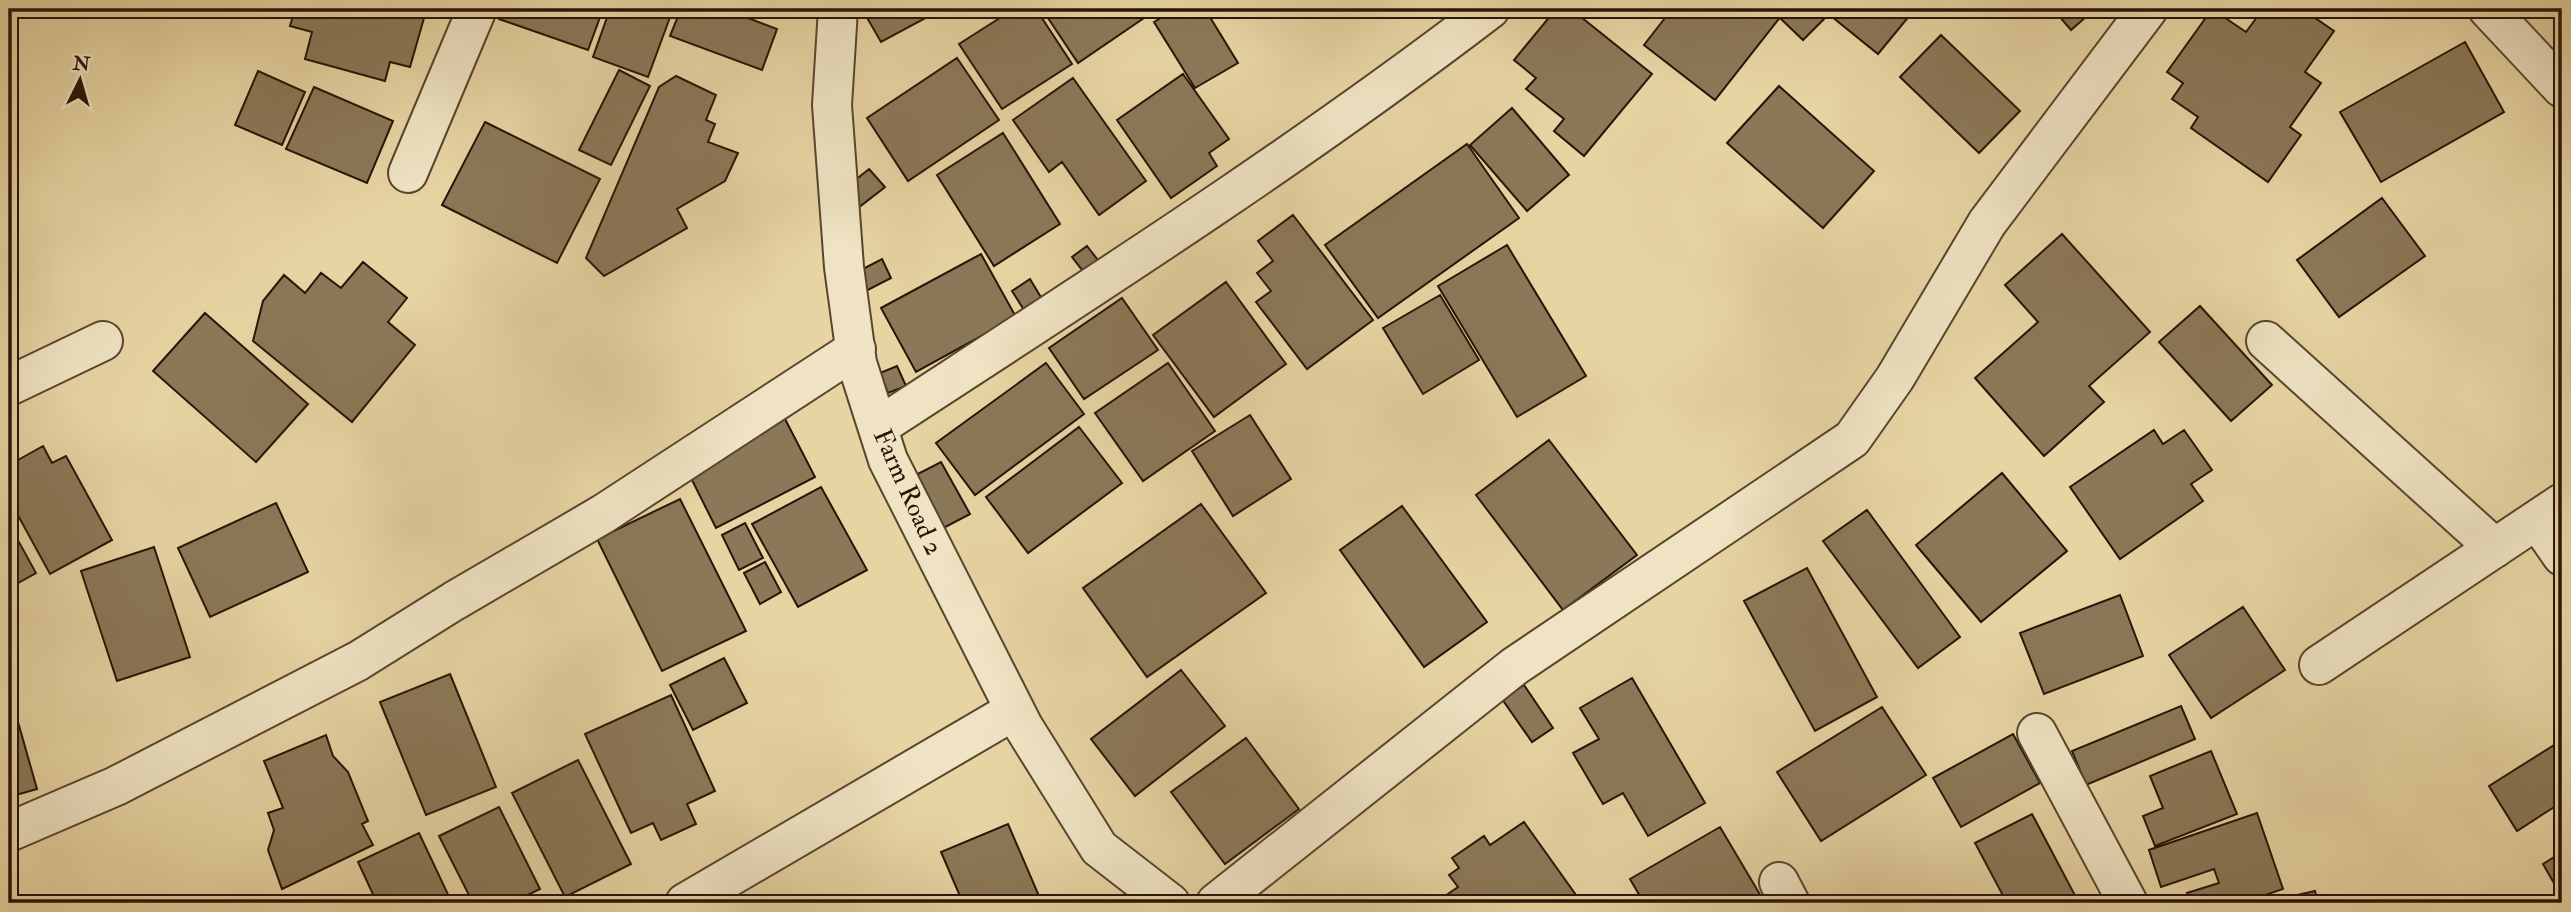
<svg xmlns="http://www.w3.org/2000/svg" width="2571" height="912" viewBox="0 0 2571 912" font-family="'IM FELL Double Pica',serif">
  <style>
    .building { fill: #8b7858; stroke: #281507; stroke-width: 2 }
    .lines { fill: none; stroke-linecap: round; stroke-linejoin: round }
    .minor-casing { stroke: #58452e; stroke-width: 42 }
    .minor { stroke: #efe3c3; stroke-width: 38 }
    .labels { text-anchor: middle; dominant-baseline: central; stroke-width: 7; stroke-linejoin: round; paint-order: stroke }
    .street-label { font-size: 26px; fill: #281507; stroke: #efe3c3 }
  </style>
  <rect width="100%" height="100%" fill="#e7d4a3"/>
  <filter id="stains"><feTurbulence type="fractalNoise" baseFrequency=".00286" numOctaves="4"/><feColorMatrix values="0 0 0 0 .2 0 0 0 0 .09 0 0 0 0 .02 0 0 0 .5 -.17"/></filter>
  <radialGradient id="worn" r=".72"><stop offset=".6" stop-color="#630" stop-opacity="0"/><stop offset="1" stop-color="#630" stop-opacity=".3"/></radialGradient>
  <path class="building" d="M295,9H416L426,11L410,67L390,62L385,81L305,59L312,32L290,26Z
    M502,9H603L588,50L499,19Z
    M610,9H673L648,77L593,57Z
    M681,9H733L732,12L777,29L762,70L670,36Z
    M862,9H932L935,13L881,42Z
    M1014,9H1036L1072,64L1002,109L959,44Z
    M1042,9H1138L1144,18L1078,63Z
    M1176,9H1205L1238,63L1195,88L1154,22Z
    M1556,9H1571L1652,74L1584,156L1554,131L1564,119L1526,89L1536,78L1514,60Z
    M1672,9H1771L1781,16L1715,100L1644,45Z
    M1791,9H1825L1830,13L1803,40L1781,19Z
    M1836,9H1915L1878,54L1831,16Z
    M2053,9H2095L2071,30Z
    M2212,9L2246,32L2263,9H2302L2334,31L2305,72L2321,83L2290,127L2301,135L2268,182L2191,128L2198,117L2172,99L2183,83L2167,72Z
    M1941,35L2020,111L1979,153L1900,77Z
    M2465,42L2504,112L2381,182L2340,112Z
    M957,58L999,120L908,181L867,118Z
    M619,70L650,86L611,165L579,150Z
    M258,71L305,92L282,145L235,125Z
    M1183,74L1229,139L1209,153L1217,166L1171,198L1117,120Z
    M676,76L716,95L706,120L715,124L708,142L738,153L725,181L677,209L687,228L604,276L586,258L659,87Z
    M1073,78L1146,181L1099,215L1062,162L1049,172L1013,120Z
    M1779,86L1874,171L1823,228L1727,143Z
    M314,87L393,121L367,183L286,149Z
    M1512,108L1569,175L1527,211L1470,145Z
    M485,122L600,179L557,263L442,205Z
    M1003,133L1060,224L994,266L937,175Z
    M1467,144L1519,218L1378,318L1325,245Z
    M869,169L885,187L858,208L844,189Z
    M2382,198L2425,256L2339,317L2297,260Z
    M1293,215L1373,320L1307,369L1256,302L1271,291L1257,273L1273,261L1258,241Z
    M2062,234L2150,332L2089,386L2104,402L2044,456L1975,378L2038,322L2005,285Z
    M1507,245L1586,376L1517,417L1438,286Z
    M1087,246L1101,264L1086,275L1072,257Z
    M981,254L1016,317L916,372L881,308Z
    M882,259L891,278L866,291L857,272Z
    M363,262L407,298L388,322L415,345L352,422L253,341L263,301L284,275L305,293L321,273L341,288Z
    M1030,279L1042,299L1024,310L1012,291Z
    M1226,282L1286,364L1214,417L1153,335Z
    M1440,295L1479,360L1423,394L1383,328Z
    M1122,298L1158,350L1084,399L1049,348Z
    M2200,306L2272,385L2231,421L2159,342Z
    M205,313L308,404L256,462L153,371Z
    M1046,363L1084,414L975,495L936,443Z
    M1168,363L1215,431L1143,481L1095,413Z
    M897,366L906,386L888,393L880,373Z
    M1250,415L1291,479L1233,516L1192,451Z
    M784,417L815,477L716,528L686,468Z
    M1079,427L1122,483L1028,553L986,497Z
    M2154,430L2163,444L2184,430L2212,470L2191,484L2203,501L2120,559L2070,487Z
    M1549,440L1637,555L1563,610L1476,495Z
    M43,446L52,463L66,456L112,540L50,574L9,499V483L17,478L9,465Z
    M941,462L970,514L938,531L910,478Z
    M2002,473L2067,551L1981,622L1916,545Z
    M821,487L867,570L798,607L752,524Z
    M680,499L746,631L662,671L597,539Z
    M276,503L308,572L210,617L178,548Z
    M1201,504L1266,593L1147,677L1083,588Z
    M1402,506L1487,622L1424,667L1340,550Z
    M1867,510L1960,637L1918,668L1823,541Z
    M745,523L763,558L739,570L722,535Z
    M9,524L36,573L9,588Z
    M154,547L190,657L117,681L81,571Z
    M765,562L781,592L760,604L744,573Z
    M1807,568L1877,697L1815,731L1744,601Z
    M2120,595L2143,656L2044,694L2020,633Z
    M2243,607L2285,670L2211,718L2169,655Z
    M724,658L747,703L693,730L670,685Z
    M1181,670L1225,726L1135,796L1091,739Z
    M450,674L496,787L426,815L380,702Z
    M1632,678L1705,803L1648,836L1623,793L1603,804L1573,753L1599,739L1580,708Z
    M1524,685L1553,728L1532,742L1502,699Z
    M9,690L37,789L9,797Z
    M671,695L715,791L687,804L696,824L661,840L653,823L631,833L585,734Z
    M2181,706L2195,739L2086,785L2072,751Z
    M1882,707L1926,775L1821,841L1777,772Z
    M2013,734L2040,783L1961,827L1933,778Z
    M326,735L333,756L348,772L368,821L362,824L373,845L282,889L268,850L274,830L268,813L283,808L264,761Z
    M1246,738L1299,809L1225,864L1171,792Z
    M2562,740V802L2517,831L2489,786Z
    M2211,751L2237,814L2155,846L2143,816L2163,808L2150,776Z
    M578,760L631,864L565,897L512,793Z
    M499,807L540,889L511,903H473L439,836Z
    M2257,813L2283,889L2242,903H2190L2187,893L2219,883L2214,869L2161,887L2149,850Z
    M2032,814L2079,903H2007L1975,843Z
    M1524,822L1576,895L1564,903H1450L1445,896L1458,887L1449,875L1459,868L1452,858L1484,836L1490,845Z
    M1008,824L1042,903H963L941,852Z
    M1720,827L1765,903H1644L1630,879Z
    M419,833L452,903H377L358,862Z
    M2562,852V897L2543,864Z
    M2315,891L2318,903H2286L2284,898Z"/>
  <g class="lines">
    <g class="minor-casing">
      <path id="minor" d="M838,9L832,105L844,267L857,363L888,460L1023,726L1099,848L1170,903
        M2488,9L2562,88
        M408,173L477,9
        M2266,341L2495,548
        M9,386L103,341
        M878,427C1085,292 1294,159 1490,9
        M2537,520L2562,556
        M2319,665L2562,503
        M2037,733L2128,903
        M9,832L116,786L358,661L454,601L603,514L856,349
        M1779,882L1790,903
        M685,903L1015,710
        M1216,903L1515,666L1852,439L1895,378L1987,223L2148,9"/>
    </g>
    <use href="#minor" class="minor"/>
  </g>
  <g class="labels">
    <g class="street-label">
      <text transform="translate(908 492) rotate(66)">Farm Road 2</text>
    </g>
  </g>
  <rect width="2571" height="912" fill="none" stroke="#e7d4a3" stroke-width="35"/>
  <rect x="10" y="10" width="2550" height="891" fill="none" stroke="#281507" stroke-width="3.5"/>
  <rect x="18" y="18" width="2536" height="877" fill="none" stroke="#281507" stroke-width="2"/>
  <g transform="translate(80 80) rotate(5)" stroke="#efe3c3" stroke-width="5" paint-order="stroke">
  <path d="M0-5L12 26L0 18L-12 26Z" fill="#281507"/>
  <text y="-10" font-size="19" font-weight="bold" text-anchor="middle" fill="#281507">N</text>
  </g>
  <rect width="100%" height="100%" filter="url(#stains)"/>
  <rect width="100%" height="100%" fill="url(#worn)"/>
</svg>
